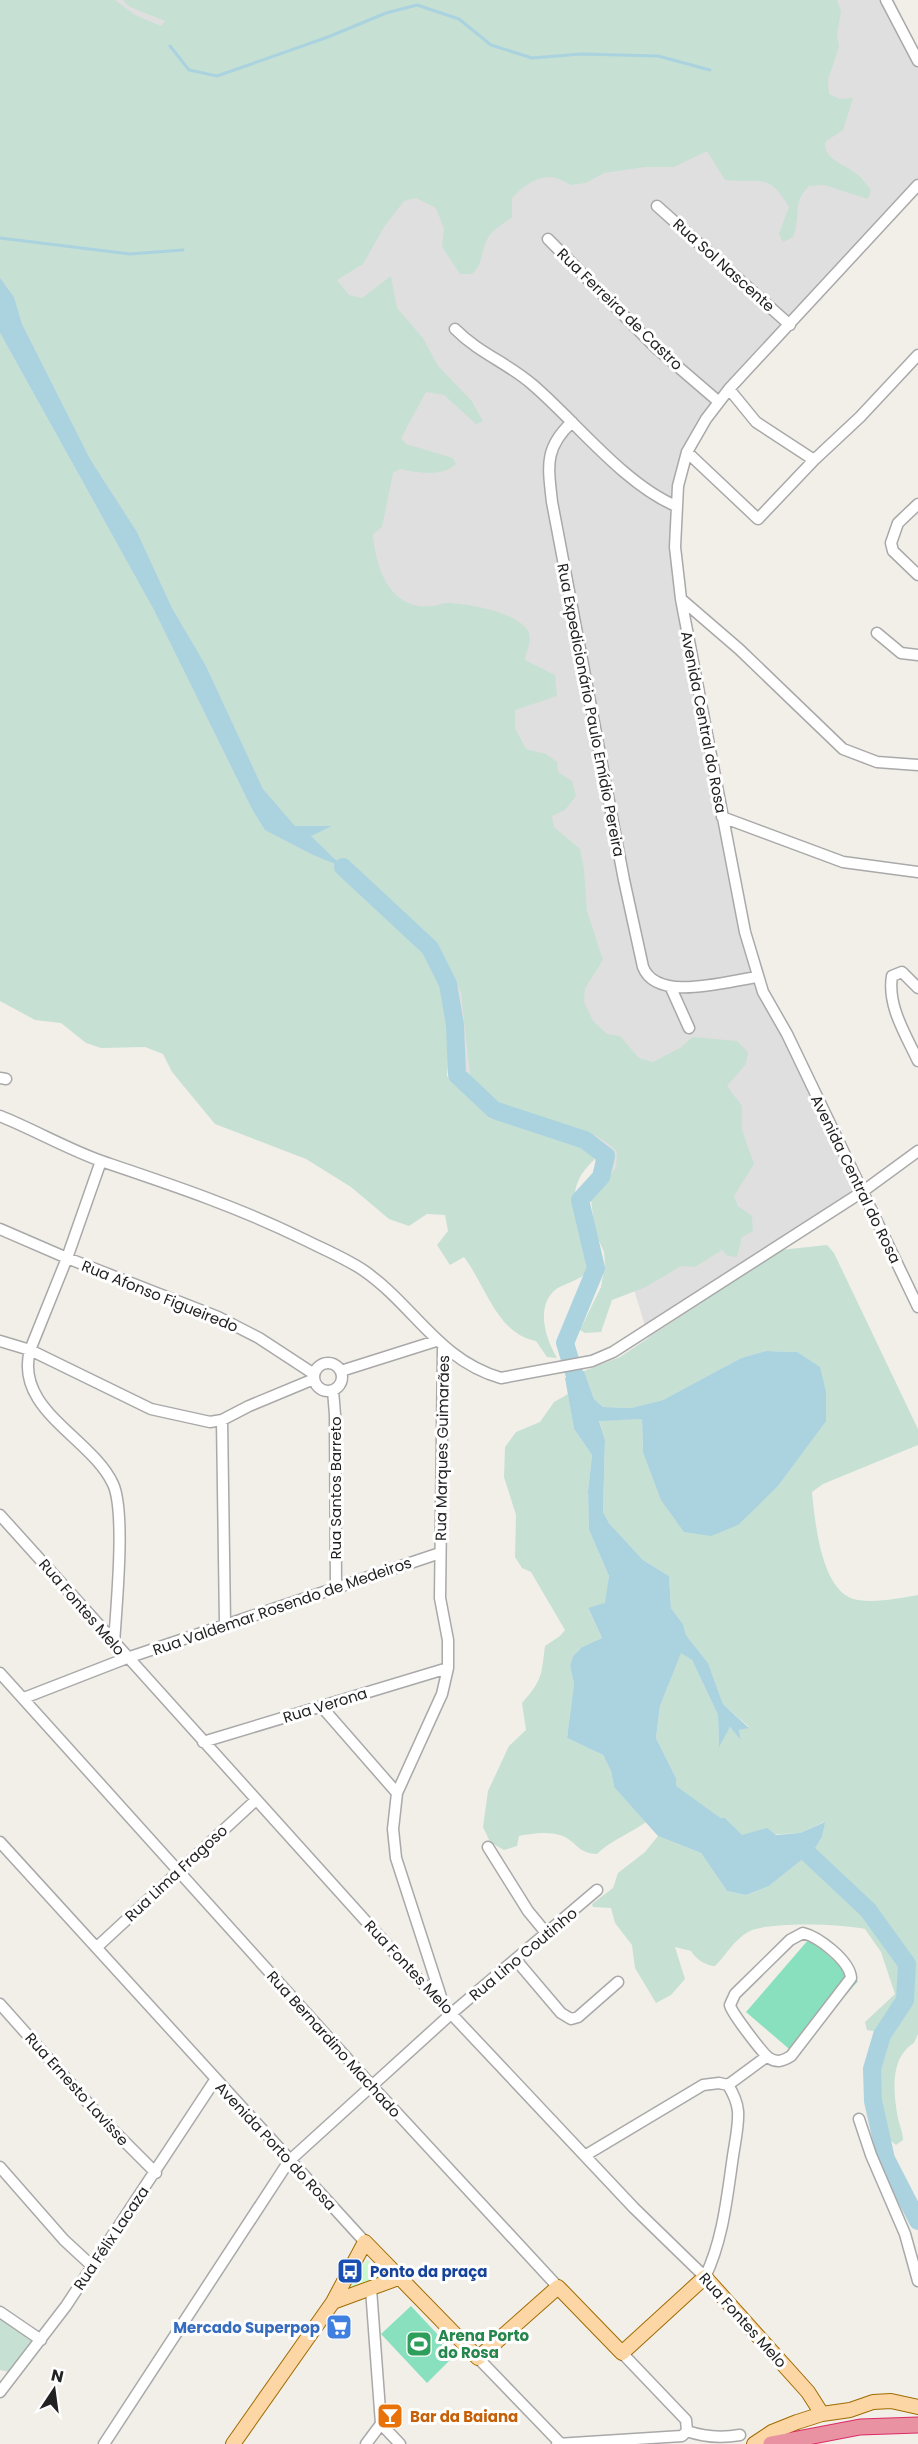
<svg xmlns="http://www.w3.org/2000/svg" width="918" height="2444" viewBox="0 0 918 2444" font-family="Poppins,sans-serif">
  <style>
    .residential { fill: #e0dfdf }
    .wetland { fill: #c6e0d4 }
    .park { fill: #c8facc }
    .pitch { fill: #88e0be }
    .water { fill: #aad3df }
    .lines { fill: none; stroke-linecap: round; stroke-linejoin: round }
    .stream { stroke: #aad3df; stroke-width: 3 }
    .river { stroke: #aad3df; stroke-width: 18 }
    .minor-casing { stroke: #a9a9a9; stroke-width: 13 }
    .major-casing { stroke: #a06b00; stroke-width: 16 }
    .highway-casing { stroke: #dc2a67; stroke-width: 17 }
    .minor { stroke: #fff; stroke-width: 10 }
    .major { stroke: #fcd6a4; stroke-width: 14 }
    .highway { stroke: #e892a2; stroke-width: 15 }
    .labels { text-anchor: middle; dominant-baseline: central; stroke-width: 6; stroke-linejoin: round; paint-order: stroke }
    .street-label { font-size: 15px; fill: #222; stroke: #fff }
    .transit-label { font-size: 15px; font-weight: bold; fill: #164399; stroke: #fff; text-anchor: start }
    .shop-label { font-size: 15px; font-weight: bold; fill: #366cbe; stroke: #fff; text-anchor: end }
    .leisure-label { font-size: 15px; font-weight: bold; fill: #27864d; stroke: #fff; text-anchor: start }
    .food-label { font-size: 15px; font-weight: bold; fill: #c56008; stroke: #fff; text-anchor: start }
  </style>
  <rect width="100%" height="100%" fill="#f2efe9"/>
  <path class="residential" d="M0,0H894L918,51V189L829,290L714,406L679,480L672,528L754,977L861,1198L649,1339L594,1158L469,1112L446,1066L447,984L371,907L264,837L0,315Z"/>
  <path class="wetland" d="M0,0H115L135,15L161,26L165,21L130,7L123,0H837L841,11L837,35L839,46L828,80L829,94L840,99L853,98L843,130L825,142C823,160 847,165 858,175C863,179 867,185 871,190L868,199L824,185L809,186C791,204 802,214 793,237L783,242L779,234L789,207C768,171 760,184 725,180L707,151L674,167H645L604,173L586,183L570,185C548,169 529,180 512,198V217C506,223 495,228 490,235C480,248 485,262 472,274H460L442,247L444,229L436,208L416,198L404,201L384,227L363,264L337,280L349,295L362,298L391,276L397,308L423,338L438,366L471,400L483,421L476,424L444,395L426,392L401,438L406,444L453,458L456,464C442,477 418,473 400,469L393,473L382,527L373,534C375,567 390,611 432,606C438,606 444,602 450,603C470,604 521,613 529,633C532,642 526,651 525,660L555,675L557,696L515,710V728L526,749L546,754L557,762L558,772L572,781L576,796L565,810L552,816L554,827L580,849L584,869L587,911L603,960L585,988L584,1002L593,1021L607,1034L620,1036L639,1058L653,1062L680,1048L693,1037L737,1041L748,1052L746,1064L727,1086L742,1106V1130L754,1164L734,1196L738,1206L752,1216L753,1231L742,1237L737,1257L728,1256L722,1250L695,1267L681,1266L646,1287L612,1300L601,1332L585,1333L580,1330L601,1287L605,1265L604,1252L595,1232L591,1200L616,1167L617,1152C595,1127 550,1122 519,1111C501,1105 486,1095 471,1083L461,993L439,950L364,877L343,868C349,886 365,897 379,909C396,925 419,943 431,962C450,996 449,1039 447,1076L490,1119L513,1122L578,1141C586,1145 593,1150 594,1160C554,1196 588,1229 589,1272C579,1280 561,1285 555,1290C535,1308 546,1339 557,1358L547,1357L536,1341C497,1334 486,1286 464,1257L450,1265L437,1245L448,1231L445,1215L427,1214L409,1226L389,1219L351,1187L306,1159L215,1124L172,1072L163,1054L145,1047L101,1048L86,1043L61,1023L35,1020L0,1001V333L154,610L252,809L266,830L313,855L341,865L310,835L330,826H295L263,789L206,666L172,608L137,532L90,459L22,324L14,297L0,278Z
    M827,1245L834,1253L918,1429V1445L823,1484L812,1492C815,1521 821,1595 858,1600C877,1603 900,1598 918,1595V2034L914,2043C891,2057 893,2088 897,2113C898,2123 903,2130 903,2140L896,2145L886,2137C877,2084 871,2057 903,2010L891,2016L877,2032L867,2030L865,2022L895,1994L881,1952L865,1929C841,1924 768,1921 748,1932C733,1941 727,1954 715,1966C706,1966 696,1959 691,1951L675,1947L685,1979L671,1995L656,2003L635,1968L632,1945L615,1923L611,1908L593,1907L592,1904L613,1888L618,1873L645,1852L658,1836L701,1853L727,1891L746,1895L769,1886L814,1850L822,1837L824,1822L800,1833L742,1836L725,1818L693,1817L678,1808L676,1778L656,1738L660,1706L681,1652L692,1660L718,1715L719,1745L730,1727L741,1739L739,1730L749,1727L723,1704L708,1663L686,1635L683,1624L671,1608L669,1576L643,1560L609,1523L603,1512L605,1440L599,1420L642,1419L643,1452L761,1501L778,1486L811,1440L797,1352L766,1351L741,1358L663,1400L631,1408L603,1407L594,1399L584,1371L620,1357L780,1250Z
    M568,1394L574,1429L592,1455L588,1491L589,1530L609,1576L606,1604L588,1609L602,1638L582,1647L573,1656L570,1666L574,1684L567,1738L603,1755L611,1771L614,1787L646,1822C631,1833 608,1842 597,1854C577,1853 578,1843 563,1836C550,1831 533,1833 519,1836L517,1846L504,1850L490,1842L483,1827L488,1791L509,1746L526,1730L522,1703C543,1679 541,1676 545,1646L560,1636L565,1630L531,1572L522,1568L515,1557L516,1515L504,1477L505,1447L516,1432L540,1422L554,1402Z
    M0,2317L27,2332L32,2342L9,2372L0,2370Z"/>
  <path class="park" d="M367,2260L388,2278L347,2291Z"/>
  <path class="pitch" d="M809,1939L858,1981L795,2054L746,2012Z
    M411,2306L456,2354L427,2383L381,2334Z"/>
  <path class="water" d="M0,278L14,297L22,324L90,459L137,532L172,608L206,666L263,789L295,826H332L311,836L343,867L313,855L265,830L252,809L154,610L0,333Z
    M766,1351L797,1352L820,1367L826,1392V1421L778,1486L738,1525L711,1536L684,1532L661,1500L643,1452L642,1419L599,1421L605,1440L603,1512L609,1523L643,1560L669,1576L671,1608L683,1624L686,1635L708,1663L723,1704L749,1728L739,1730L741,1740L730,1727L719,1747L718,1715L692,1660L681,1653L660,1706L656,1738L676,1778L678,1808L693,1817L725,1818L742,1835L767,1828L776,1835L800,1833L825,1822L822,1837L814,1850L769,1886L746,1895L727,1891L701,1853L658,1836L614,1787L611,1771L603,1755L567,1738L574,1684L570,1666L573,1656L582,1647L602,1638L588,1608L605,1603L609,1576L589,1530L588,1491L592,1455L574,1429L565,1378L584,1371L594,1399L603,1407L631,1408L663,1400L741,1358Z"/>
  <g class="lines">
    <path class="stream" d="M170,46L189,70L217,76L328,37L386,13L417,5L459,19L491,45L532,58L581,54L658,56L710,70
      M0,238L130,254L183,250"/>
    <path class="river" d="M343,867L430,948L448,984L455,1025L457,1075L494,1110L585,1140L606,1156L601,1177L580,1200L596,1268L565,1343L582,1399
      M658,1784L723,1831
      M788,1847L802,1848L868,1910L907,1964L905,2000L882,2035L872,2069L873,2101L886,2159L918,2221"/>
    <g class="minor-casing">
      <path id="minor" d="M886,0L918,61
        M918,185L729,389L706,419L687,452L678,486L675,547L681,599L745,932L763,992L787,1034L918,1307
        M657,206L790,325
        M548,239L655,347L719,402
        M455,329C480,354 508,363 533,385C576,422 624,484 676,506
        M729,389L756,422L814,460L860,417L918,355
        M572,422C544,448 548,466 552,502L624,880L643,967C657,1003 727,981 757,977
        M687,452L758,519L814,460
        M918,504L898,523L891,543L893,551L918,575
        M681,599L739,649L843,749L877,762L918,765
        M877,633L901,653L918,655
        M722,817L843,862L918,872
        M671,988L689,1028
        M918,988L902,972L892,976C887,1006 906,1035 918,1061
        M0,1078L6,1079
        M0,1116C35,1130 69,1150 104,1162C172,1185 238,1207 303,1239C323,1249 345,1258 363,1270C414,1305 438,1360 501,1378L592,1361L613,1352L862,1192L918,1151
        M101,1161L67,1258L30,1350L151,1409L210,1422L222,1420L249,1406L314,1379
        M0,1229L67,1258L218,1317L259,1338L314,1374
        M0,1341L30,1350C14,1410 91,1437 113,1484C126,1512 116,1609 114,1644
        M314 1377a14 14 0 1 1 28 0a14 14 0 1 1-28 0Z
        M341,1371L436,1341
        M333,1390L335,1415L336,1587
        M222,1420L225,1624
        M0,1515L409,1969L634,2208L705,2277C723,2240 727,2197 733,2156C735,2142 739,2125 738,2111C737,2101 733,2093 728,2085L719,2083L703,2085L586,2155
        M0,1673L373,2087L558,2287
        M24,1698L127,1658L440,1553
        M321,1706L397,1793
        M203,1742L448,1668
        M0,1842L365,2242
        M488,1847L528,1911L547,1934
        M803,1933C819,1937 850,1961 851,1978L791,2056C783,2061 777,2063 769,2058C763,2054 731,2012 730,2005L735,1994L790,1940Z
        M97,1947L256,1800
        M516,1960L561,2013L571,2019L578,2017L618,1982
        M442,2000L396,1858L393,1829L397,1793L442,1694L448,1668V1640L440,1598L443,1348
        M0,2004L104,2121L156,2173
        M728,2085L766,2057
        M859,2119L871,2155L905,2234L918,2281
        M0,2167L64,2240L91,2265
        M0,2312L41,2340
        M478,2358L560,2443
        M0,2392L66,2306L215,2080
        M381,2424L400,2444
        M687,2431C704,2437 722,2438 740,2435
        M104,2444L289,2161L452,2013L597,1890
        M366,2444L381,2424L371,2289
        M557,2444L682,2436L687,2431L686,2420L622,2353"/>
    </g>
    <g class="major-casing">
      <path id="major" d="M333,2302L401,2277
        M233,2444L333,2302L365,2242L478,2358L558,2287L622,2353L705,2277L808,2392L822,2414
        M754,2444L772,2432L797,2422L822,2414L850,2410L873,2402L891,2401L918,2407"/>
    </g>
    <g class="highway-casing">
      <path id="highway" d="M771,2444L860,2427L918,2425"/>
    </g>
    <use href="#minor" class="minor"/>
    <use href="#major" class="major"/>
    <use href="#highway" class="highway"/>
  </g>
  <defs>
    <g id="bus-square" transform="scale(1.35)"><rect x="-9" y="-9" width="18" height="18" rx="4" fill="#1a4fb4" stroke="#fff"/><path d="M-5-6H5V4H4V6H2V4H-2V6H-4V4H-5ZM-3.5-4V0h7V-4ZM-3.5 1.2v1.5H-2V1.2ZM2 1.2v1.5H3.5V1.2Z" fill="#fff"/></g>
    <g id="supermarket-square" transform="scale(1.35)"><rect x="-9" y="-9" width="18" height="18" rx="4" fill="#3f7fe0" stroke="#fff"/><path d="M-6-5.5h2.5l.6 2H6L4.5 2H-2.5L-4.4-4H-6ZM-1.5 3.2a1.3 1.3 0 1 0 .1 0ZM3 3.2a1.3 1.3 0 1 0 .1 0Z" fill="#fff"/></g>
    <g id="stadium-square" transform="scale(1.35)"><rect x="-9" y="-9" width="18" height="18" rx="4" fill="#2e9e5b" stroke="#fff"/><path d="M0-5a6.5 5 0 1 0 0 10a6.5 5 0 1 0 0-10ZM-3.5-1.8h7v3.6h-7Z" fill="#fff"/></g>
    <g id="bar-square" transform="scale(1.35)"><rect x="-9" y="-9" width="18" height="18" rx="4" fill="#e8710a" stroke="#fff"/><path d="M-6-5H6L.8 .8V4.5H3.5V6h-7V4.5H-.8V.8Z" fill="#fff"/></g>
  </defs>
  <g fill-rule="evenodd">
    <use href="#bus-square" x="350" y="2271"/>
    <use href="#supermarket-square" x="339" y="2327"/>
    <use href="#stadium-square" x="419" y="2344"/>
    <use href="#bar-square" x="390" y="2416"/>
  </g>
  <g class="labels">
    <g class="street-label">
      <text transform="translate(724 265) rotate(42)">Rua Sol Nascente</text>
      <text transform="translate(620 309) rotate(44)">Rua Ferreira de Castro</text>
      <text transform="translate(591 710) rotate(79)">Rua Expedicionário Paulo Emídio Pereira</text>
      <text transform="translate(704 722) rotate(79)">Avenida Central do Rosa</text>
      <text transform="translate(856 1179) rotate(64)">Avenida Central do Rosa</text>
      <text transform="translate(160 1296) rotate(22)">Rua Afonso Figueiredo</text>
      <text transform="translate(442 1448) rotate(-89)">Rua Marques Guimarães</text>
      <text transform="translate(335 1488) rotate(-90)">Rua Santos Barreto</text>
      <text transform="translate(282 1606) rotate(-19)">Rua Valdemar Rosendo de Medeiros</text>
      <text transform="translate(82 1607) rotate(49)">Rua Fontes Melo</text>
      <text transform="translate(325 1705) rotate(-17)">Rua Verona</text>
      <text transform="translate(176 1873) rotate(-43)">Rua Lima Fragoso</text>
      <text transform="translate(523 1954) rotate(-40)">Rua Lino Coutinho</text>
      <text transform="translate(409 1967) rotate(47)">Rua Fontes Melo</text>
      <text transform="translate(334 2044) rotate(48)">Rua Bernardino Machado</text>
      <text transform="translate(77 2089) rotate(48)">Rua Ernesto Lavisse</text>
      <text transform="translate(276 2146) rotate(47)">Avenida Porto do Rosa</text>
      <text transform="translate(111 2238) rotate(-56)">Rua Félix Lacaza</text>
      <text transform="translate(743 2320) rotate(48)">Rua Fontes Melo</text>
    </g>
    <g class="transit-label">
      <text x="370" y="2271">Ponto da praça</text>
    </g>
    <g class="shop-label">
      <text x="320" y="2327">Mercado Superpop</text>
    </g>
    <g class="leisure-label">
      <text x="438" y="2335">Arena Porto<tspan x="438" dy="17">do Rosa</tspan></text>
    </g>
    <g class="food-label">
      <text x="410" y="2416">Bar da Baiana</text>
    </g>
  </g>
  <g transform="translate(54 2390) rotate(13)" stroke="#ffffff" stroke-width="4.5" paint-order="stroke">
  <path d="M0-4.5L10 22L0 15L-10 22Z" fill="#222222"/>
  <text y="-9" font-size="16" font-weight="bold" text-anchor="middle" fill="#222222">N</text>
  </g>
</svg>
